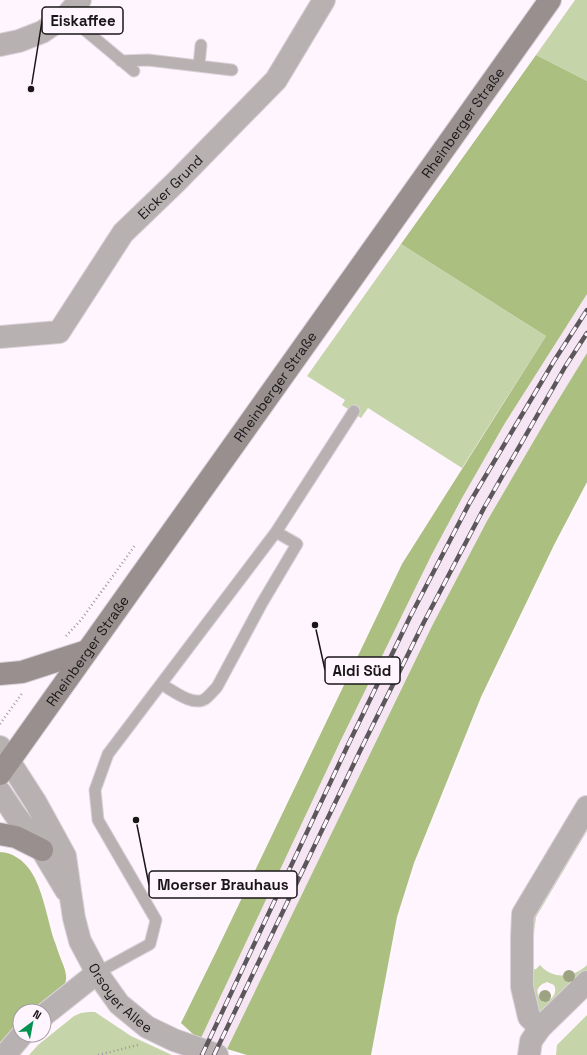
<svg xmlns="http://www.w3.org/2000/svg" width="587" height="1055" viewBox="0 0 587 1055" font-family="'Space Grotesk',sans-serif">
  <style>
    .built { fill: #f6e6f4 }
    .green { fill: #c6d5a9; fill-rule: evenodd }
    .forest { fill: #abbf81 }
    .lines { fill: none; stroke-linecap: round; stroke-linejoin: round }
    .service-casing { stroke: #dad1d9; stroke-width: 13 }
    .minor-casing { stroke: #dad1d9; stroke-width: 24 }
    .secondary-casing { stroke: #dad1d9; stroke-width: 24 }
    .path { stroke: #9e979d; stroke-width: 2.5; stroke-dasharray: 1 3; stroke-linecap: butt }
    .service { stroke: #b7b2b1; stroke-width: 11 }
    .minor { stroke: #b7b2b1; stroke-width: 22 }
    .secondary { stroke: #988f8e; stroke-width: 22 }
    .rail-casing { stroke: #5c575b; stroke-width: 4.5 }
    .rail { stroke: #fff5fe; stroke-width: 3; stroke-dasharray: 9; stroke-linecap: butt }
    .tree { fill: #9da282 }
    .labels { text-anchor: middle; dominant-baseline: central; stroke-width: 3.5; stroke-linejoin: round; paint-order: stroke }
    .street-label { font-size: 14px; fill: #191618; stroke: #fff5fe }
    .leader { fill: none; stroke: #191618; stroke-width: 1.5 }
    .callout-dot { fill: #191618; stroke: #fff5fe; stroke-width: 1.5 }
    .callout { fill: #fff5fe; stroke: #191618; stroke-width: 1.5 }
    .callout-label { font-size: 15px; text-anchor: middle; font-weight: bold; fill: #191618 }
  </style>
  <rect width="100%" height="100%" fill="#fff5fe"/>
  <path class="built" d="M587,294V353L549,415L487,521L432,626L224,1055H193L340,742L431,556L462,498L505,423Z"/>
  <path class="green" d="M575,0H587V81L536,55Z
    M401,244L546,336L462,468L368,408L361,418L342,405L345,400L307,376Z
    M587,821V831L536,917V918L532,944L533,952L532,951L531,919Z
    M540,965C553,980 573,978 587,965V971L542,1014L538,1011L534,1006L531,970L536,969ZM547,982L554,985C558,993 552,1001 543,1002C535,994 535,986 547,982Z
    M88,1012H95L131,1036L172,1055H29L38,1045L74,1016L81,1013Z
    M587,1015V1055H556L557,1045Z"/>
  <path class="forest" d="M536,55L587,81V294L505,423L462,498L431,556L340,742L201,1038L194,1035L181,1023L216,952L402,564L546,336L401,244Z
    M587,353V482L554,545L481,697L414,863L397,917L371,1055H247L227,1049L432,626L487,521L549,415Z
    M0,852C12,852 24,861 30,870C43,889 47,918 54,940C56,944 57,949 59,954C62,963 67,971 66,980C64,992 46,1003 38,1011H20V1026L0,1048Z"/>
  <g class="lines">
    <g class="service-casing">
      <path id="service" d="M67,15L134,71
        M121,61L148,60L232,70
        M199,65L201,45
        M161,684C172,690 193,707 205,699C209,696 213,691 217,687L262,603L297,544L276,532
        M97,973L150,944L156,920L98,820L95,790L108,754L276,532L354,411"/>
    </g>
    <g class="minor-casing">
      <g id="minor">
        <path d="M0,45L19,41L42,32L67,15L80,0"/>
        <path id="s1" d="M0,337L59,332L123,233L176,182L276,80L324,0"/>
        <path id="s2" d="M0,747L36,803L65,856L71,898L74,918L80,941L97,973L119,1004L147,1027L174,1040L217,1055"/>
        <path d="M0,792L16,816L42,850L66,890"/>
        <path d="M44,1015L97,973"/>
        <path d="M540,1028L529,1017L522,987V936L523,914L587,807"/>
        <path d="M5,1055L22,1035"/>
        <path d="M529,1055L531,1041L540,1028L587,982"/>
      </g>
    </g>
    <g class="secondary-casing">
      <g id="secondary">
        <path d="M0,674L22,672L87,651"/>
        <path id="s3" d="M0,774L550,0"/>
        <path d="M0,834L16,837L42,850"/>
      </g>
    </g>
    <path class="path" d="M66,636L81,620L136,544
      M0,724L23,692
      M98,1055L138,1045"/>
    <use href="#service" class="service"/>
    <use href="#minor" class="minor"/>
    <use href="#secondary" class="secondary"/>
    <g class="rail-casing">
      <path id="rail" d="M202,1055L348,745L410,617L470,502L554,361L587,310
        M214,1055L360,751L424,622L484,508L565,367L587,333"/>
    </g>
    <use href="#rail" class="rail"/>
  </g>
  <g class="tree">
    <circle cx="569" cy="976" r="6"/>
    <circle cx="545" cy="996" r="6"/>
  </g>
  <g class="labels">
    <g class="street-label">
      <text stroke="none"><textPath href="#s3" startOffset="799">Rheinberger Straße</textPath></text>
      <text stroke="none"><textPath href="#s1" startOffset="243">Eicker Grund</textPath></text>
      <text stroke="none"><textPath href="#s3" startOffset="475">Rheinberger Straße</textPath></text>
      <text stroke="none"><textPath href="#s3" startOffset="151">Rheinberger Straße</textPath></text>
      <text stroke="none"><textPath href="#s2" startOffset="284">Orsoyer Allee</textPath></text>
    </g>
  </g>
  <path class="leader" d="M31 89L42 21M315 625L325 670M136 820L149 885"/>
  <g class="callout-dot">
    <circle cx="31" cy="89" r="4"/>
    <circle cx="315" cy="625" r="4"/>
    <circle cx="136" cy="820" r="4"/>
  </g>
  <g class="callout">
    <rect x="42" y="7" width="81" height="27" rx="4"/>
    <rect x="325" y="657" width="75" height="27" rx="4"/>
    <rect x="149" y="871" width="148" height="27" rx="4"/>
  </g>
  <g class="callout-label">
    <text x="83" y="26">Eiskaffee</text>
    <text x="362" y="676">Aldi Süd</text>
    <text x="223" y="890">Moerser Brauhaus</text>
  </g>
  <g transform="translate(32 1023) rotate(32)"><circle r="19" fill="#fff5fe" stroke="#a39ca2"/>
  <path d="M0-3L7 15L0 10L-7 15Z" fill="#059150"/>
  <text y="-6" font-size="11" font-weight="bold" text-anchor="middle" fill="#191618">N</text>
  </g>
</svg>
